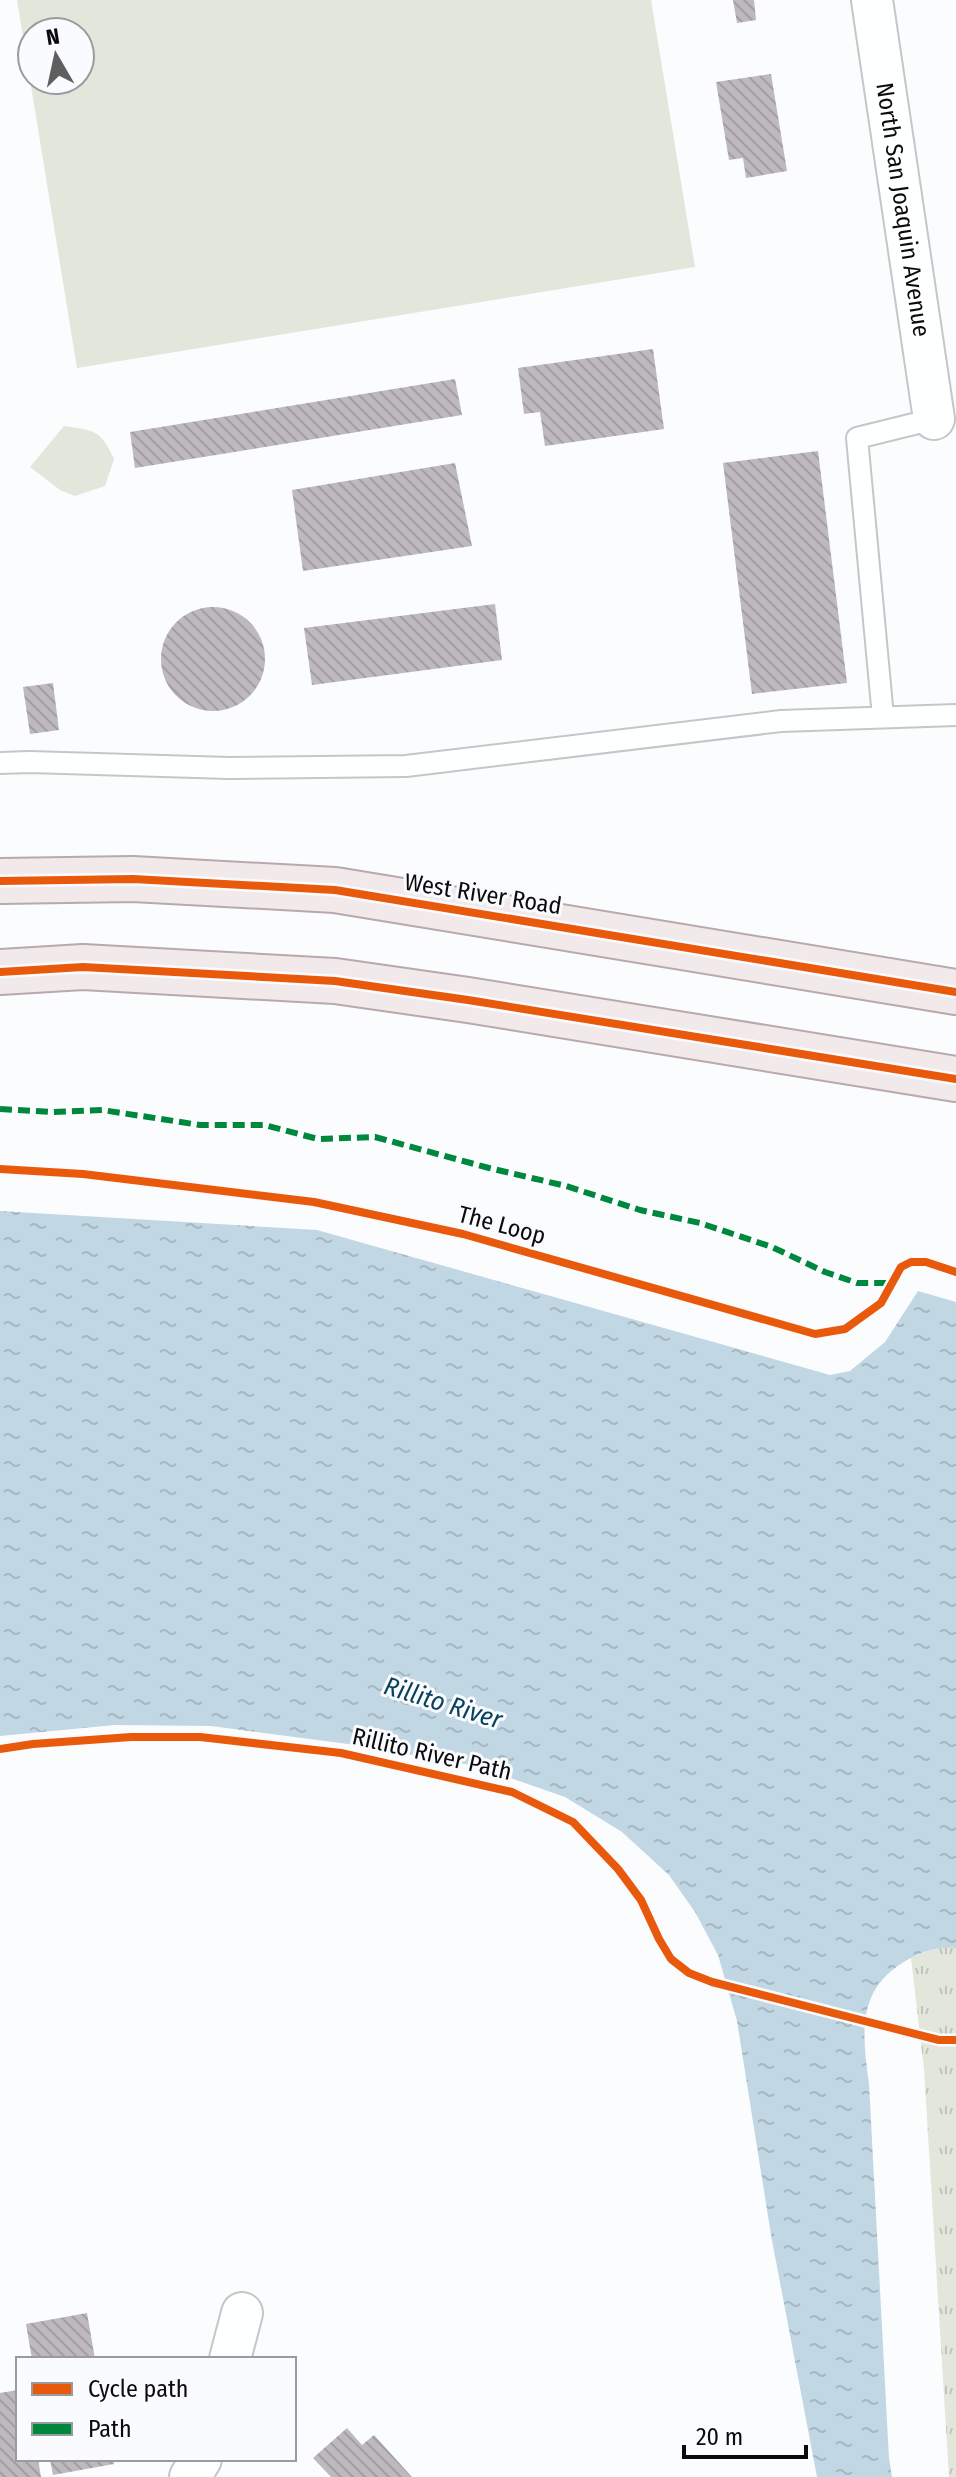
<svg xmlns="http://www.w3.org/2000/svg" width="956" height="2477" viewBox="0 0 956 2477" font-family="'Fira Sans Condensed',sans-serif">
  <style>
    .park { fill: url(#park-tufts) }
    .garden { fill: #e2e6db; fill-rule: evenodd }
    .water { fill: url(#water-ripples) }
    .building { fill: url(#building-back-hatch) }
    .lines { fill: none; stroke-linecap: round; stroke-linejoin: round }
    .lane-casing { stroke: #c5c6c7; stroke-width: 24 }
    .street-casing { stroke: #c5c6c7; stroke-width: 44 }
    .primary-casing { stroke: #b8a9ac; stroke-width: 48 }
    .lane { stroke: #feffff; stroke-width: 20 }
    .street { stroke: #feffff; stroke-width: 40 }
    .primary { stroke: #f2e9eb; stroke-width: 44 }
    .quiet { stroke: #00873e; stroke-width: 6; stroke-dasharray: 12 6; stroke-linecap: butt }
    .cycleway-casing { stroke: #fafbfe; stroke-width: 13 }
    .cycleway { stroke: #e8590c; stroke-width: 8 }
    .labels { text-anchor: middle; dominant-baseline: central; stroke-width: 6; stroke-linejoin: round; paint-order: stroke }
    .street-label { font-size: 24px; fill: #0b0b0c; stroke: #fafbfe }
    .water-label { font-size: 26px; font-style: italic; fill: #09425d; stroke: #fafbfe }
  </style>
  <defs>
    <pattern id="park-tufts" width="24" height="20" patternUnits="userSpaceOnUse" patternTransform="scale(2)"><rect width="24" height="20" fill="#e2e6db"/><path d="M3 7l-1-3M5 7V3M7 7l1-3M15 17l-1-3M17 17v-4M19 17l1-3" fill="none" stroke="#c1c4bb"/></pattern>
    <pattern id="water-ripples" width="26" height="14" patternUnits="userSpaceOnUse" patternTransform="scale(2)"><rect width="26" height="14" fill="#c2d7e4"/><path d="M2 4q2-2 4 0t4 0M15 11q2-2 4 0t4 0" fill="none" stroke="#a5b7c2"/></pattern>
    <pattern id="building-back-hatch" width="6" height="6" patternUnits="userSpaceOnUse" patternTransform="scale(2)"><rect width="6" height="6" fill="#beb9be"/><path d="M-1 5l2 2M0 0l6 6M5-1l2 2" fill="none" stroke="#a29ea2"/></pattern>
  </defs>
  <rect width="100%" height="100%" fill="#fbfcfd"/>
  <path class="park" d="M940,1946L956,1948V2477H949L924,2069L911,1958Z"/>
  <path class="garden" d="M17,0H651L695,267L77,368ZM32,32H80V80H32Z
    M64,426C95,431 100,429 114,459L105,486L75,496L60,490L30,467Z"/>
  <path class="water" d="M0,1211L317,1230L830,1375L850,1371L885,1342L918,1291L956,1302V1948C938,1946 925,1951 909,1959C856,1988 862,2032 869,2084L889,2458L892,2477H817L771,2235L737,2021L718,1955L695,1912L669,1875L622,1832L565,1797L476,1766L348,1744L211,1726L115,1725L0,1736Z"/>
  <path class="building" d="M733,0H754L756,20L737,23Z
    M771,74L787,171L746,178L743,158L729,160L716,82Z
    M653,349L664,429L545,446L540,412L524,414L518,368Z
    M455,379L462,415L135,468L130,432Z
    M818,451L847,683L752,694L723,463Z
    M455,463L472,546L303,571L292,490Z
    M495,604L502,660L312,685L304,628Z
    M161 659a52 52 0 1 1 104 0a52 52 0 1 1-104 0Z
    M53,683L59,730L30,734L23,687Z
    M87,2313L95,2359H32L26,2324Z
    M18,2390V2459H38L41,2477H0V2393Z
    M347,2428L362,2445L374,2435L412,2477H331L313,2458Z
    M50,2459H113L114,2464L53,2475Z"/>
  <g class="lines">
    <g class="lane-casing">
      <path id="lane" d="M883,717L857,438L934,419
        M0,763L30,762L229,768L406,766L781,721L956,715"/>
    </g>
    <g class="street-casing">
      <g id="street">
        <path id="s1" d="M872,0L934,419"/>
        <path d="M230,2359L242,2313"/>
        <path d="M190,2477L201,2459"/>
      </g>
    </g>
    <g class="primary-casing">
      <path id="primary" d="M0,881L133,879L335,890L956,992
        M0,972L83,967L335,981L468,1000L956,1079"/>
    </g>
    <use href="#lane" class="lane"/>
    <use href="#street" class="street"/>
    <use href="#primary" class="primary"/>
    <path class="quiet" d="M0,1109L52,1112L102,1110L200,1125H264L318,1139L375,1137L489,1168L566,1186L640,1210L700,1223L772,1247L825,1272L857,1283H892"/>
    <g class="cycleway-casing">
      <path id="cycleway" d="M0,881L133,879L335,890L956,992
        M0,972L83,967L335,981L468,1000L956,1079
        M0,1169L83,1174L314,1202L463,1234L815,1334L845,1329L881,1303L901,1267L911,1262H926L956,1272
        M0,1749L33,1744L131,1737H200L341,1753L512,1792L573,1822L618,1869L641,1900L659,1939L671,1959L689,1973L712,1982L939,2040H956"/>
    </g>
    <use href="#cycleway" class="cycleway"/>
  </g>
  <g class="labels">
    <g class="street-label">
      <text stroke="none"><textPath href="#s1" startOffset="212">North San Joaquin Avenue</textPath></text>
      <text transform="translate(483 894) rotate(9)">West River Road</text>
      <text transform="translate(502 1225) rotate(15)">The Loop</text>
      <text transform="translate(432 1754) rotate(13)">Rillito River Path</text>
    </g>
    <g class="water-label">
      <text transform="translate(443 1703) rotate(17)">Rillito River</text>
    </g>
  </g>
  <rect x="16" y="2357" width="280" height="104" fill="#fafbfe" stroke="#9a9b9d" stroke-width="2"/>
  <rect x="32" y="2383" width="40" height="12" fill="#e8590c" stroke="#9a9b9d" stroke-width="2"/>
  <text x="88" y="2397" font-size="24" fill="#0b0b0c">Cycle path</text>
  <rect x="32" y="2423" width="40" height="12" fill="#00873e" stroke="#9a9b9d" stroke-width="2"/>
  <text x="88" y="2437" font-size="24" fill="#0b0b0c">Path</text>
  <g transform="translate(56 56) rotate(351)"><circle r="38" fill="#fafbfe" stroke="#9a9b9d" stroke-width="2"/>
  <path d="M0-6L14 30L0 20L-14 30Z" fill="#5f5f60"/>
  <text y="-12" font-size="22" font-weight="bold" text-anchor="middle" fill="#0b0b0c">N</text>
  </g>
  <path d="M684 2445v12h122v-12" fill="none" stroke="#0b0b0c" stroke-width="4"/>
  <text x="696" y="2445" font-size="24" fill="#0b0b0c" stroke="#fafbfe" stroke-width="6" paint-order="stroke">20 m</text>
</svg>
